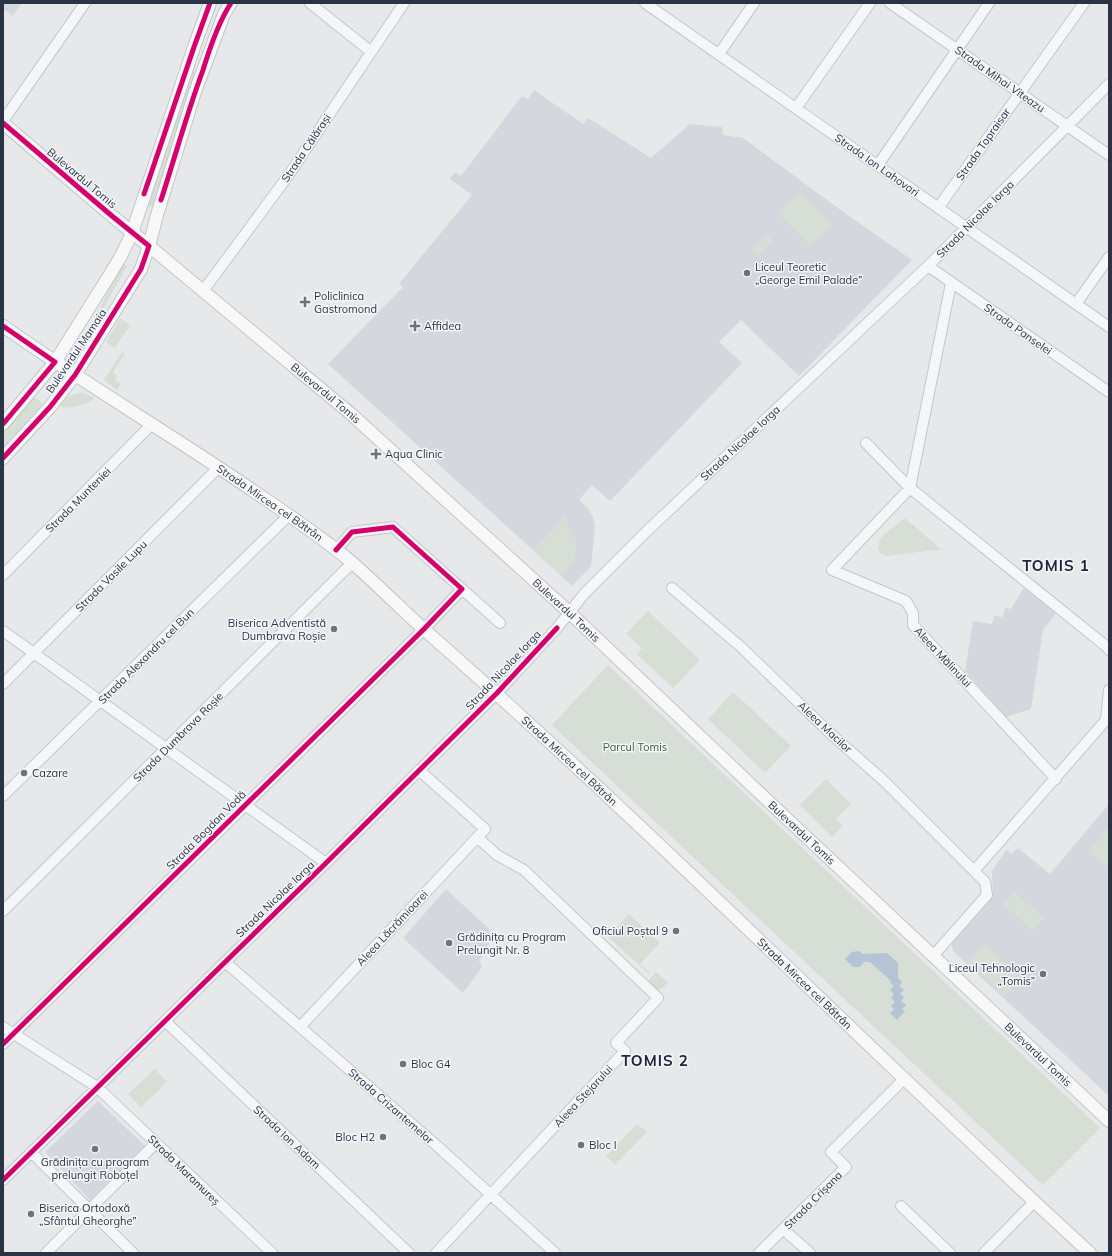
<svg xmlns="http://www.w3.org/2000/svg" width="1112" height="1256" viewBox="0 0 1112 1256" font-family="Mulish,sans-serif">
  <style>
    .built { fill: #d4d7dd }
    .green { fill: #d6ded6 }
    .water { fill: #b4c4d5 }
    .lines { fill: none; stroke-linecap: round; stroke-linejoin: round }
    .minor-casing { stroke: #c4c6c8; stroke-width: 12 }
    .major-casing { stroke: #c2c5c8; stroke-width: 14 }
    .minor { stroke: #f5f6f7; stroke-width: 10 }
    .major { stroke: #f8f8f8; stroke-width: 12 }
    .cycleway-casing { stroke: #f4f6f9; stroke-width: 8 }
    .cycleway { stroke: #d6006c; stroke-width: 5 }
    .poi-dot { fill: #6c737f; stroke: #f4f6f9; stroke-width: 1.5 }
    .labels { text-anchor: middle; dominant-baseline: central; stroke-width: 3; stroke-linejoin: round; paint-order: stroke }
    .street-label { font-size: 11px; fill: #2b3445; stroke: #f4f6f9 }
    .poi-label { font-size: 11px; fill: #2b3445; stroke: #f4f6f9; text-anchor: start }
    .park-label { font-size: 11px; fill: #3f6138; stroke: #f4f6f9 }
    .district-label { font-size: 15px; font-weight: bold; letter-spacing: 1px; fill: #1d2536; stroke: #f4f6f9 }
  </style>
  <rect width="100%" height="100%" fill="#e6e8ea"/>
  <path class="built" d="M3,3H22L13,16L3,9Z
    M534,90L583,124L588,118L651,158L690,124L722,127L723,135L743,138L846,214L912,260L799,376L741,320L719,342L742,363L610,501L592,485L579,500L588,508L593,517L595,525L591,567L572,586L560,575L575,560L564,517L534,551L328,364L403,287L399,284L472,195L450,179L455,172L461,176L522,96L528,99Z
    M1023,589L1028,591L1057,612L1043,630L1031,709L1006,717L965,671L973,621L992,624L994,616L1003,617L1005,608L1011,609Z
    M1109,804V1096L953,951L952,944L993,895L992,871L1006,850L1012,854L1018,848L1050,874Z
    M446,889L488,928L491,935L488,948L479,961L482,967L463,993L403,938Z
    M98,1101L145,1146L90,1200L45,1152Z"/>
  <path class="green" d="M206,33L194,69V78L178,132L152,207L148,206L171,138V122Z
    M800,192L832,225L810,246L778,213Z
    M767,234L773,241L758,256L751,249Z
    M124,264L127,266L79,352L78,350L122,265Z
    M120,318L130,325L115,348L106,342Z
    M122,352L125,354L113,372L117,376L115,380L121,384L117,390L104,380Z
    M79,393H84L94,398C87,405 69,410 60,406C65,398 69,395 79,393Z
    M35,397L43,404L3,448V433Z
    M564,517L577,542L575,560L560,575L534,551Z
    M905,518L942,550L926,551L887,556L881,554L878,549L880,538Z
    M648,611L700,660L673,688L637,654L642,648L626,634Z
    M608,665L1100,1128L1043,1185L552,725Z
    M733,692L791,746L765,773L708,719Z
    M826,779L851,804L836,819L843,825L832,837L800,805Z
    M1109,825V867L1089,852Z
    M1015,892L1044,918L1032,931L1003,904Z
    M629,914L660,943L640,964L650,973L649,974L608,937Z
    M984,944L1021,978L1004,996L967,962Z
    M656,972L668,983C658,993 656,991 647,982Z
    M155,1069L167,1082L141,1107L128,1094Z
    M637,1124L647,1132L615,1165L606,1156Z"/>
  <path class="water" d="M859,951L863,954L887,953L898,963V978L902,982L899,986L904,990L900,994L904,997L901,1001L906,1005L902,1009L905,1011L897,1020L890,1013L894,1009L891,1006L895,1002L891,998L894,994L890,990L894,986L890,983L891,981L870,962H864L860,967H853L845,959L852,952Z"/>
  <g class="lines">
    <g class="minor-casing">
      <path id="minor" d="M310,3L370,51
        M645,3L1109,327
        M890,3L1109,155
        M719,54L754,3
        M796,108L870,3
        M3,121L85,3
        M878,165L989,3
        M938,208L1084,3
        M928,266L1109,392
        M203,291L288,176L404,3
        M1076,304L1109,257
        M866,443L910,488L1107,647L1109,650
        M910,488L832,570L906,601L913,613V625L1056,779
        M910,488L951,283
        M3,575L152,424
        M672,588L741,647L832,735L884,781L985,882L987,895L933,956
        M462,589L500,623
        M3,631L326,863
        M3,684L219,467
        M3,796L289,515
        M974,871L1106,720L1109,690
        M3,911L352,563
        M225,962L435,1144L555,1253
        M165,1021L409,1253
        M3,1027L97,1087L272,1253
        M300,1027L485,829L419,770
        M3,1044L424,629L462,589L393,527L352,532L336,550
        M31,1152L133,1253
        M3,1180L326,863L497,693L557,628L584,594L646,532L928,266L1109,84
        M901,1206L950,1253
        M783,1229L810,1253
        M46,1253L156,1143
        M436,1253L625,1051L616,1043L658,998L524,870L497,855L477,837
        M759,1253L846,1167L831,1152L904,1079
        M984,1253L1034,1202"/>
    </g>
    <g class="major-casing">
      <g id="major">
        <path id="s1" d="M3,123L112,216L149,246L351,414L570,613L767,800L1109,1121"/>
        <path id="s2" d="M3,326C85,384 172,435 255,492C287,514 319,535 349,560C376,583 401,609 428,633C655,832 867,1049 1090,1253"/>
        <path d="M3,424L55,362L109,276L121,256L132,233L194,47L210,3"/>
        <path d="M3,458L50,407L75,375L141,269L149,246L157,215L195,92L224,14L231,3"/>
      </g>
    </g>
    <use href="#minor" class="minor"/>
    <use href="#major" class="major"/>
    <g class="cycleway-casing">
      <path id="cycleway" d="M3,123L112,216L149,246L141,269L75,375L50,407L3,458
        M144,194L194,47L210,3
        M161,200C175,157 187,113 203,70C210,47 218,23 231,3
        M3,326L55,362L3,424
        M3,1044L424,629L462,589L393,527L352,532L336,550
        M3,1180L326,863L497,693L557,628"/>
    </g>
    <use href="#cycleway" class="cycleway"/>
  </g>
  <g class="poi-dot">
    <circle cx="747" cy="273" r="4"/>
    <path d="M303 296h4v4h4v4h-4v4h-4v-4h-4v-4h4z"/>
    <path d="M413 320h4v4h4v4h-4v4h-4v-4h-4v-4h4z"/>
    <path d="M374 448h4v4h4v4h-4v4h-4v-4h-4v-4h4z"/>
    <circle cx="334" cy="629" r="4"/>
    <circle cx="24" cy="773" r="4"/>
    <circle cx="676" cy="931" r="4"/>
    <circle cx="449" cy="943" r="4"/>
    <circle cx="1043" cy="974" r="4"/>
    <circle cx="403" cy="1064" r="4"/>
    <circle cx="383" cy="1137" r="4"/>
    <circle cx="581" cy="1145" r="4"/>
    <circle cx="95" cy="1149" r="4"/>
    <circle cx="31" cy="1214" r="4"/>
  </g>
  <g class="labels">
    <g class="street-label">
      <text transform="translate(1000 79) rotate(35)">Strada Mihai Viteazu</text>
      <text transform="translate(983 144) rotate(-55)">Strada Topraisar</text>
      <text transform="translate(306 148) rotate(-56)">Strada Călărași</text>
      <text transform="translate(877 165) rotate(35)">Strada Ion Lahovari</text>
      <text transform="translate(82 178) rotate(40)">Bulevardul Tomis</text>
      <text transform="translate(975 219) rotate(-45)">Strada Nicolae Iorga</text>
      <text transform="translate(1018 329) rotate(35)">Strada Panselei</text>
      <text transform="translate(76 351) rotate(-56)">Bulevardul Mamaia</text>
      <text stroke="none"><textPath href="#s1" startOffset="421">Bulevardul Tomis</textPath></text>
      <text transform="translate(740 443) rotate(-43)">Strada Nicolae Iorga</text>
      <text transform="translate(78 500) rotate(-45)">Strada Munteniei</text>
      <text stroke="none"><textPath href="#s2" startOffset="320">Strada Mircea cel Bătrân</textPath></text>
      <text transform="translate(111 576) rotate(-45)">Strada Vasile Lupu</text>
      <text stroke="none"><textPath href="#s1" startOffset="745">Bulevardul Tomis</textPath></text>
      <text transform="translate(146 656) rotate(-45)">Strada Alexandru cel Bun</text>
      <text transform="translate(943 657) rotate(47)">Aleea Mălinului</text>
      <text transform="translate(503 670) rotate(-47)">Strada Nicolae Iorga</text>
      <text transform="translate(825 727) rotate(43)">Aleea Macilor</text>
      <text transform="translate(178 737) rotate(-45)">Strada Dumbrava Roșie</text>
      <text stroke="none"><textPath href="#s2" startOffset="716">Strada Mircea cel Bătrân</textPath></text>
      <text transform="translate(206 830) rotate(-45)">Strada Bogdan Vodă</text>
      <text stroke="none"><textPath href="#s1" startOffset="1069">Bulevardul Tomis</textPath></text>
      <text transform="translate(275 899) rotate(-44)">Strada Nicolae Iorga</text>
      <text transform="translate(392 928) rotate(-47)">Aleea Lăcrămioarei</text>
      <text stroke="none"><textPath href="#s2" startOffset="1040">Strada Mircea cel Bătrân</textPath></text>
      <text stroke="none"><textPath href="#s1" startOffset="1393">Bulevardul Tomis</textPath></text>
      <text transform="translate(583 1096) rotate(-47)">Aleea Stejarului</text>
      <text transform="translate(391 1106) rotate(41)">Strada Crizantemelor</text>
      <text transform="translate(287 1137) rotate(43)">Strada Ion Adam</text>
      <text transform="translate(184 1170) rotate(44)">Strada Maramureș</text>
      <text transform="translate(813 1200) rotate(-45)">Strada Crișana</text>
    </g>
    <g class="poi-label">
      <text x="755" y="267">Liceul Teoretic<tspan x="755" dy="13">„George Emil Palade”</tspan></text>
      <text x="314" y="296">Policlinica<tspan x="314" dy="13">Gastromond</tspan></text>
      <text x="424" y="326">Affidea</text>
      <text x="385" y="454">Aqua Clinic</text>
      <text x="326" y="623" text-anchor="end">Biserica Adventistă<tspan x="326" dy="13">Dumbrava Roșie</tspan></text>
      <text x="32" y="773">Cazare</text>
      <text x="668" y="931" text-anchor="end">Oficiul Poștal 9</text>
      <text x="457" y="937">Grădinița cu Program<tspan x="457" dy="13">Prelungit Nr. 8</tspan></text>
      <text x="1035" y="968" text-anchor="end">Liceul Tehnologic<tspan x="1035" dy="13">„Tomis”</tspan></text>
      <text x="411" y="1064">Bloc G4</text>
      <text x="375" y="1137" text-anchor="end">Bloc H2</text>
      <text x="589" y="1145">Bloc I</text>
      <text x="95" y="1162" text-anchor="middle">Grădinița cu program<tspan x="95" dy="13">prelungit Roboțel</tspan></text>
      <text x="39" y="1208">Biserica Ortodoxă<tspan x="39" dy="13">„Sfântul Gheorghe”</tspan></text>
    </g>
    <g class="park-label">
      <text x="635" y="747">Parcul Tomis</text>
    </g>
    <g class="district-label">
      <text x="1056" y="565">TOMIS 1</text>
      <text x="655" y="1060">TOMIS 2</text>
    </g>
  </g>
  <rect width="1112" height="1256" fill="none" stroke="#2b3445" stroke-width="8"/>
</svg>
